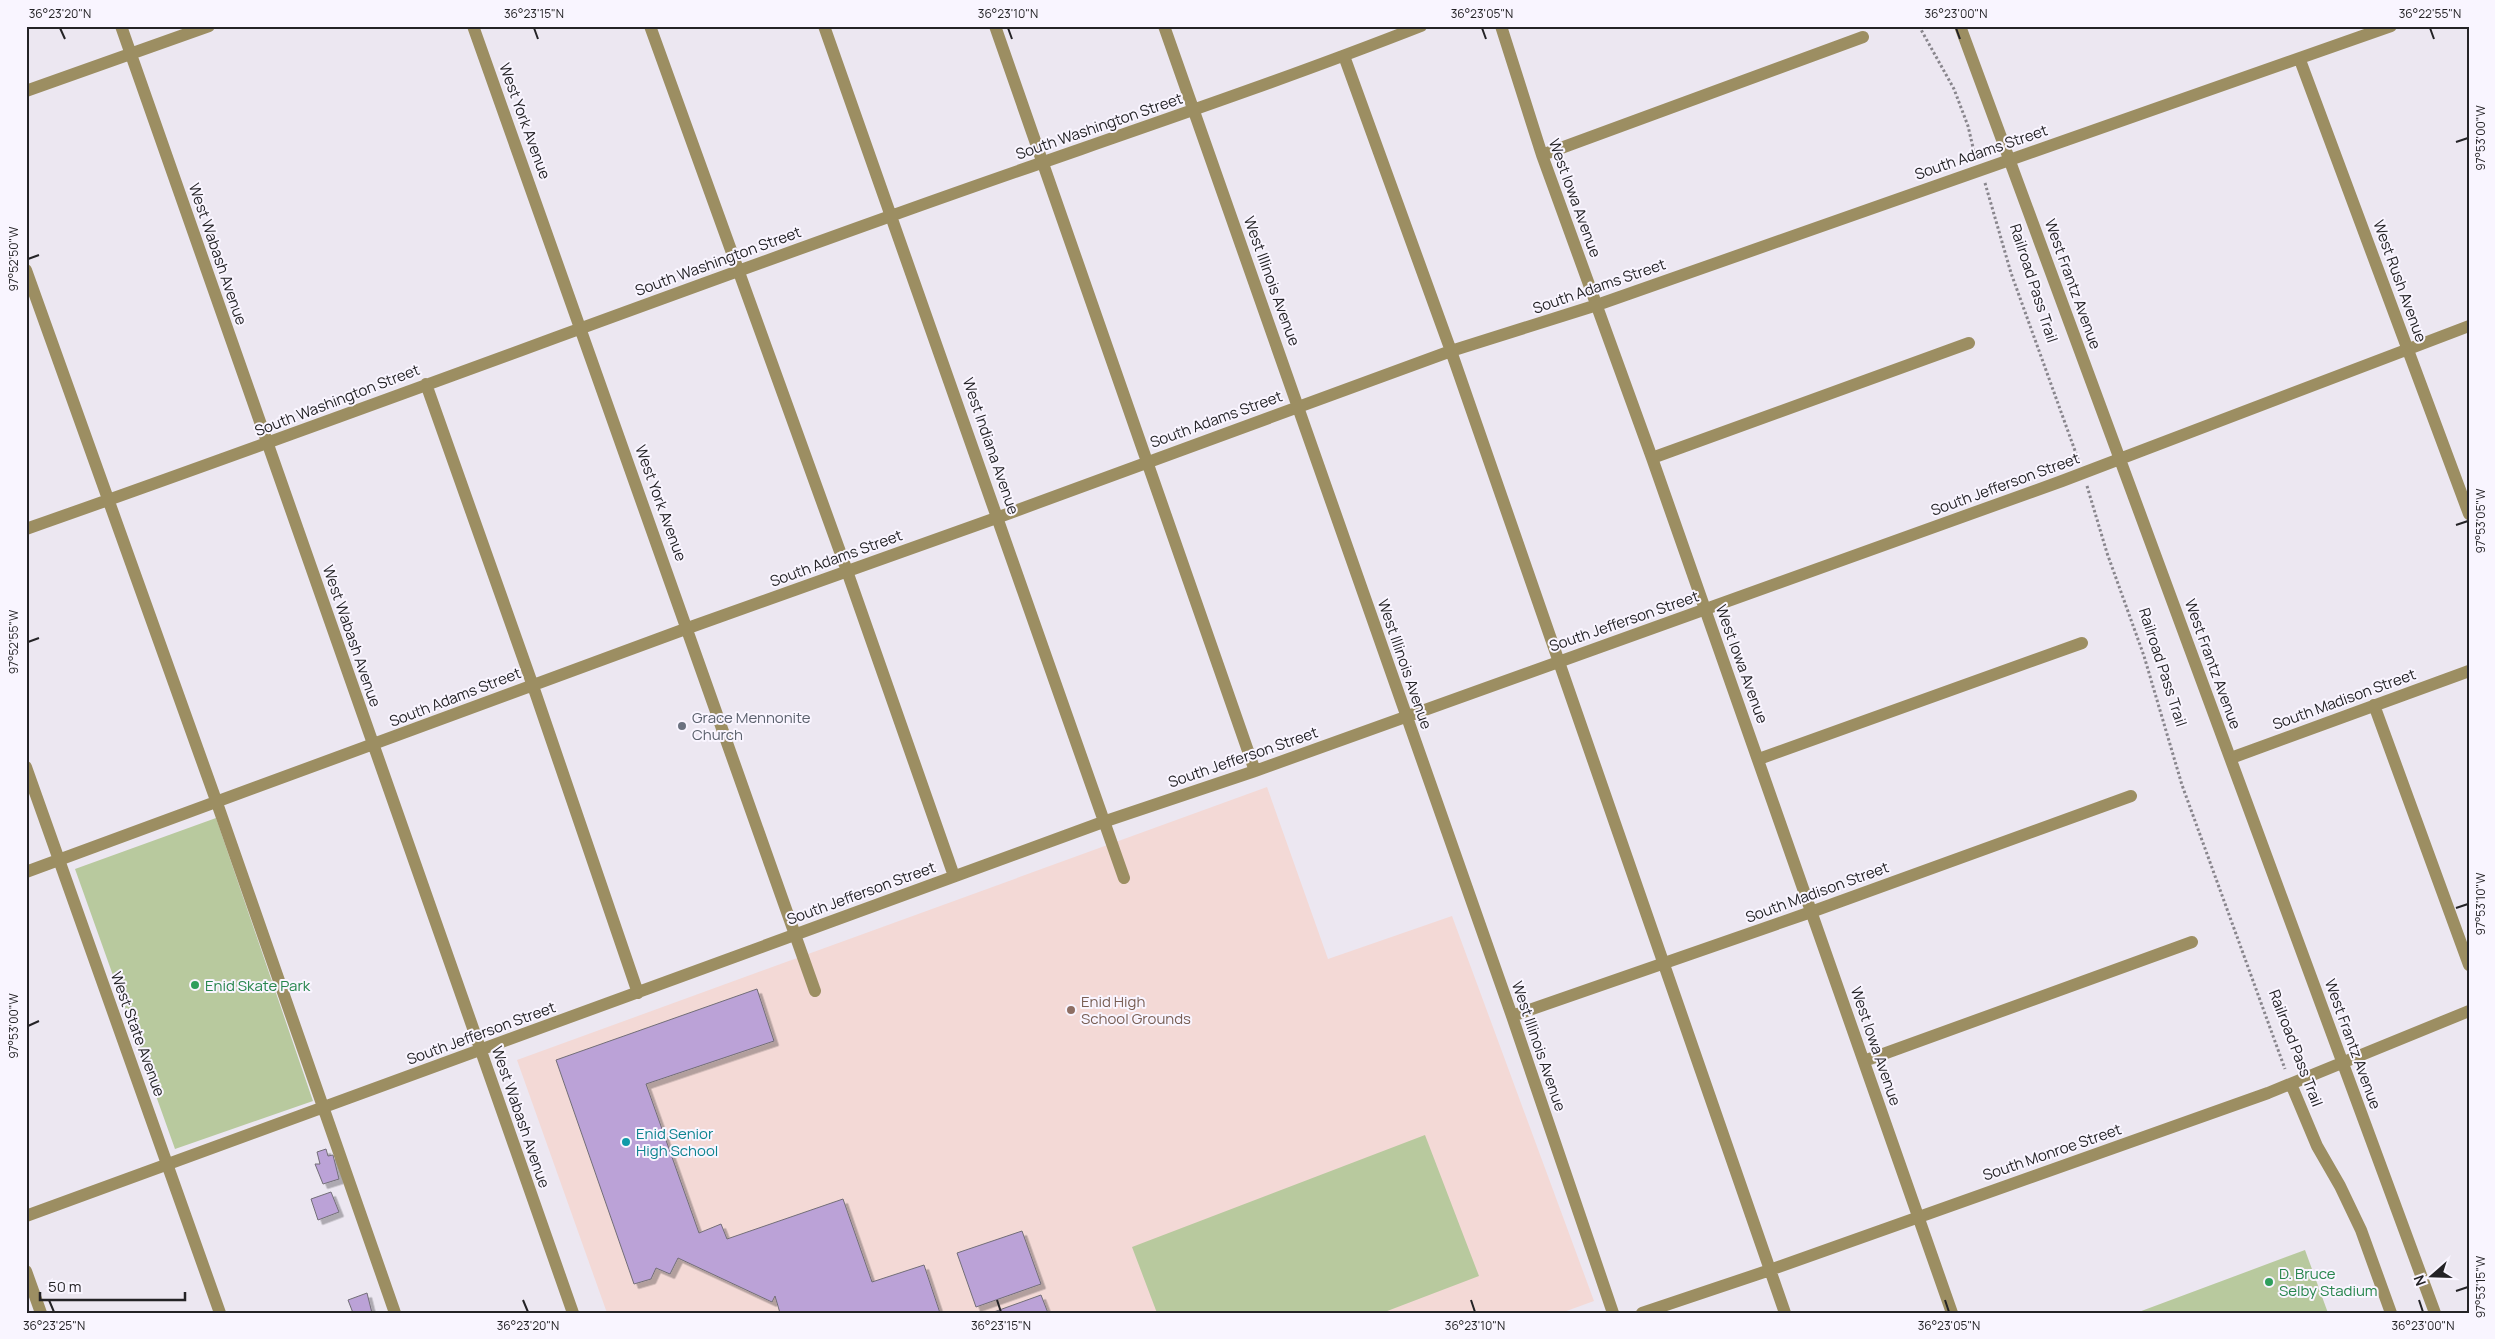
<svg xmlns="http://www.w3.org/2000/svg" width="2495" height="1339" viewBox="0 0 2495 1339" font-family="Manrope,sans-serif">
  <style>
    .education { fill: #f3d9d6 }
    .green { fill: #b8c99e }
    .building { fill: #bba2d7; stroke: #726e77; filter: url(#shadow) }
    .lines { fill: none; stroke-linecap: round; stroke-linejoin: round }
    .path { stroke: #88858c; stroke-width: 3; stroke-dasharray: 2.5 2.5; stroke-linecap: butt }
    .minor { stroke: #9c8e62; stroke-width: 12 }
    .ticks { fill: none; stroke: #242326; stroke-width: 2 }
    .worship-dot { fill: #6b7280; stroke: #f9f5ff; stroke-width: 2 }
    .leisure-dot { fill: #2e9e5b; stroke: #f9f5ff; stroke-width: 2 }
    .education-dot { fill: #8d6e63; stroke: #f9f5ff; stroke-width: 2 }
    .culture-dot { fill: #0f9aa8; stroke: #f9f5ff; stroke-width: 2 }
    .labels { text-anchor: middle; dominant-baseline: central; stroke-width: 4; stroke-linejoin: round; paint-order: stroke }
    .street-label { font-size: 15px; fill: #242326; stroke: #f9f5ff }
    .worship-label { font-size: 15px; fill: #5b616d; stroke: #f9f5ff; text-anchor: start }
    .leisure-label { font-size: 15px; fill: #27864d; stroke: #f9f5ff; text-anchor: start }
    .education-label { font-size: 15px; fill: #785e54; stroke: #f9f5ff; text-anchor: start }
    .culture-label { font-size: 15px; fill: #0d838f; stroke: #f9f5ff; text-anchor: start }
    .neatline { fill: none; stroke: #242326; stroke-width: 2 }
    .ticks-label { font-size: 12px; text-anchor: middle; fill: #242326 }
  </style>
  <defs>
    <filter id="shadow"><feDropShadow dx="4.5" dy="4.5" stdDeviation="0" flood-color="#0004"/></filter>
  </defs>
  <rect width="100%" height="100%" fill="#ece7f1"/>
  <path class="education" d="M1267,787L1328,959L1452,916L1594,1301L1561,1313H607L517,1060Z"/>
  <path class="green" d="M216,818L313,1101L175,1149L75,869Z
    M1425,1135L1479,1276L1382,1313H1157L1132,1247Z
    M2305,1250L2328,1313H2136Z"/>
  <path class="building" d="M757,989L774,1041L646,1084L699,1233L721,1224L727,1239L843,1199L872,1282L924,1265L940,1313H780L775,1296L772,1302L678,1258L670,1274L656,1268L651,1279L634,1284L556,1060Z
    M326,1149L328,1156L333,1155L339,1179L323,1184L315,1164H320L317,1152Z
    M331,1192L339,1212L318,1220L311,1199Z
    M1022,1231L1041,1284L976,1307L957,1253Z
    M367,1293L372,1313H353L348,1300Z
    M1041,1295L1048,1313H991Z"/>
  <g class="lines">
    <path class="path" d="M1919,26L1954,89L1968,126L1975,156
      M1985,183L2011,273L2078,459
      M2087,486L2107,553L2144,656L2182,785L2285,1069"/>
    <path class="minor" d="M121,26L573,1313
      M473,26L815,991
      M650,26L847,571L954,876
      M824,26L1124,878
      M995,26L1255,771
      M1164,26L1512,1016L1613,1313
      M1501,26L1542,155L1652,458L1952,1313
      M1960,26L2435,1313
      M1344,56L1451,351L1785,1313
      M2300,60L2469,514
      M26,91L209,26
      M1542,155L1863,37
      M26,270L217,803L395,1313
      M426,384L533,686L638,993
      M1652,458L1969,343
      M26,529C314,428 600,320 888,217C1065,153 1245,95 1421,26
      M2374,705L2469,965
      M2231,758L2469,671
      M1759,759L2082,643
      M26,767L220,1313
      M26,872L688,628L999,517L1451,351L1597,305L2391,26
      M1512,1016L1811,912L2131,796
      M1864,1061L2192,942
      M2291,1084L2317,1146L2340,1186L2361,1230L2391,1313
      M26,1216L1103,822L1255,771L2062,481L2469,326
      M26,1271L41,1313
      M1642,1313L1770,1270L2268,1093L2469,1011"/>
  </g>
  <path class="ticks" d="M60,28L65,39M534,28L538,39M1008,28L1012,39M1482,28L1486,39M1956,28L1960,39M2430,28L2434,39M2456,142L2468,138M28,259L39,255M2456,525L2468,521M28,642L39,638M2456,908L2468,904M28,1026L39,1021M2456,1291L2468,1287M49,1300L54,1312M523,1300L528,1312M997,1300L1001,1312M1471,1300L1475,1312M1945,1300L1949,1312M2419,1300L2423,1312"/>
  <circle class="worship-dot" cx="682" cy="726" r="5"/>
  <g class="leisure-dot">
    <circle cx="195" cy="985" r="5"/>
    <circle cx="2269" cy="1282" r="5"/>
  </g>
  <circle class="education-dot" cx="1071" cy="1010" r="5"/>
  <circle class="culture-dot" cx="626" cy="1142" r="5"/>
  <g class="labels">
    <g class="street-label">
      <text transform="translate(525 121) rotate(70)">West York Avenue</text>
      <text transform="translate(1099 126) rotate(-19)">South Washington Street</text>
      <text transform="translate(1981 152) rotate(-19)">South Adams Street</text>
      <text transform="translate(1575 198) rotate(70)">West Iowa Avenue</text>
      <text transform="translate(218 254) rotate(71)">West Wabash Avenue</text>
      <text transform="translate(718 261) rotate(-20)">South Washington Street</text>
      <text transform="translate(1272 281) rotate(70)">West Illinois Avenue</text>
      <text transform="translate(2400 281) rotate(70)">West Rush Avenue</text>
      <text transform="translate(2034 283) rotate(72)">Railroad Pass Trail</text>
      <text transform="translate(2073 284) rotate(70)">West Frantz Avenue</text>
      <text transform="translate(1599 286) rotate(-19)">South Adams Street</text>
      <text transform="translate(337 400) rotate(-21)">South Washington Street</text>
      <text transform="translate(1216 419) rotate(-20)">South Adams Street</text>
      <text transform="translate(991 446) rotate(71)">West Indiana Avenue</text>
      <text transform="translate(2005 484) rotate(-20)">South Jefferson Street</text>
      <text transform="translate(661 503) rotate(70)">West York Avenue</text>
      <text transform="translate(836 558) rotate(-20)">South Adams Street</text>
      <text transform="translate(1624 621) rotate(-19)">South Jefferson Street</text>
      <text transform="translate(352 636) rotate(71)">West Wabash Avenue</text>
      <text transform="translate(1405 664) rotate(71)">West Illinois Avenue</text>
      <text transform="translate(1742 664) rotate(70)">West Iowa Avenue</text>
      <text transform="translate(2213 664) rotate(70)">West Frantz Avenue</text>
      <text transform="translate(2163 667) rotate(72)">Railroad Pass Trail</text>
      <text transform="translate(455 697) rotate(-21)">South Adams Street</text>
      <text transform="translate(2344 699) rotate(-20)">South Madison Street</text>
      <text transform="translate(1243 757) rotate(-19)">South Jefferson Street</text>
      <text transform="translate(1817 892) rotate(-20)">South Madison Street</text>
      <text transform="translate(861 893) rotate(-20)">South Jefferson Street</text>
      <text transform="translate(481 1033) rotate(-20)">South Jefferson Street</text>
      <text transform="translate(138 1034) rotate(70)">West State Avenue</text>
      <text transform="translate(2353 1044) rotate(70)">West Frantz Avenue</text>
      <text transform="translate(1539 1046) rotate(71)">West Illinois Avenue</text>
      <text transform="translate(1876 1046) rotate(71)">West Iowa Avenue</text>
      <text transform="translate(2296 1048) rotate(69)">Railroad Pass Trail</text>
      <text transform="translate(521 1117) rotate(71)">West Wabash Avenue</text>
      <text transform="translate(2052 1152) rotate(-19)">South Monroe Street</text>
    </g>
    <g class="worship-label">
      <text x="692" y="717">Grace Mennonite<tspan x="692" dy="17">Church</tspan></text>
    </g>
    <g class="leisure-label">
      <text x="205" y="985">Enid Skate Park</text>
      <text x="2279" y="1273">D. Bruce<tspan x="2279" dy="17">Selby Stadium</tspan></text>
    </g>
    <g class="education-label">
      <text x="1081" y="1001">Enid High<tspan x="1081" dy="17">School Grounds</tspan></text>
    </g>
    <g class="culture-label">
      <text x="636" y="1133">Enid Senior<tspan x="636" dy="17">High School</tspan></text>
    </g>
  </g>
  <rect width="2495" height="1339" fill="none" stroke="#f9f5ff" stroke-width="55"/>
  <g transform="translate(2432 1276) rotate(250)" stroke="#f9f5ff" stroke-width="4" paint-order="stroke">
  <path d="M0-4L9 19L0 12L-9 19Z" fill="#242326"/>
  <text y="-8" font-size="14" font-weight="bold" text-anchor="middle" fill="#242326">N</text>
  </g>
  <path d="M40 1292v8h145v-8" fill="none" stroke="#242326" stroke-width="2.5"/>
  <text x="48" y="1292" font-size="15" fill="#242326" stroke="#f9f5ff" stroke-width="4" paint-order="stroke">50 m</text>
  <rect x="28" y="28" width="2440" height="1284" class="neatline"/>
  <g class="ticks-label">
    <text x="60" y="18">36°23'20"N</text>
    <text x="534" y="18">36°23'15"N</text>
    <text x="1008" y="18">36°23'10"N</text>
    <text x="1482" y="18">36°23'05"N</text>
    <text x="1956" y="18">36°23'00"N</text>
    <text x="2430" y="18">36°22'55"N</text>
    <text transform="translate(2481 138) rotate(-90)" y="4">97°53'00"W</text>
    <text transform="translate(14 259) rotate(-90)" y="4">97°52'50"W</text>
    <text transform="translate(2481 521) rotate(-90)" y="4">97°53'05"W</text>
    <text transform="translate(14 642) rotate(-90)" y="4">97°52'55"W</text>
    <text transform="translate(2481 904) rotate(-90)" y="4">97°53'10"W</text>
    <text transform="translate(14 1026) rotate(-90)" y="4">97°53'00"W</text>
    <text transform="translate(2481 1287) rotate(-90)" y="4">97°53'15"W</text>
    <text x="54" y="1330">36°23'25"N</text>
    <text x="528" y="1330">36°23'20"N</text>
    <text x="1001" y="1330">36°23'15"N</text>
    <text x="1475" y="1330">36°23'10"N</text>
    <text x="1949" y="1330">36°23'05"N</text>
    <text x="2423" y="1330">36°23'00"N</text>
  </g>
</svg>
